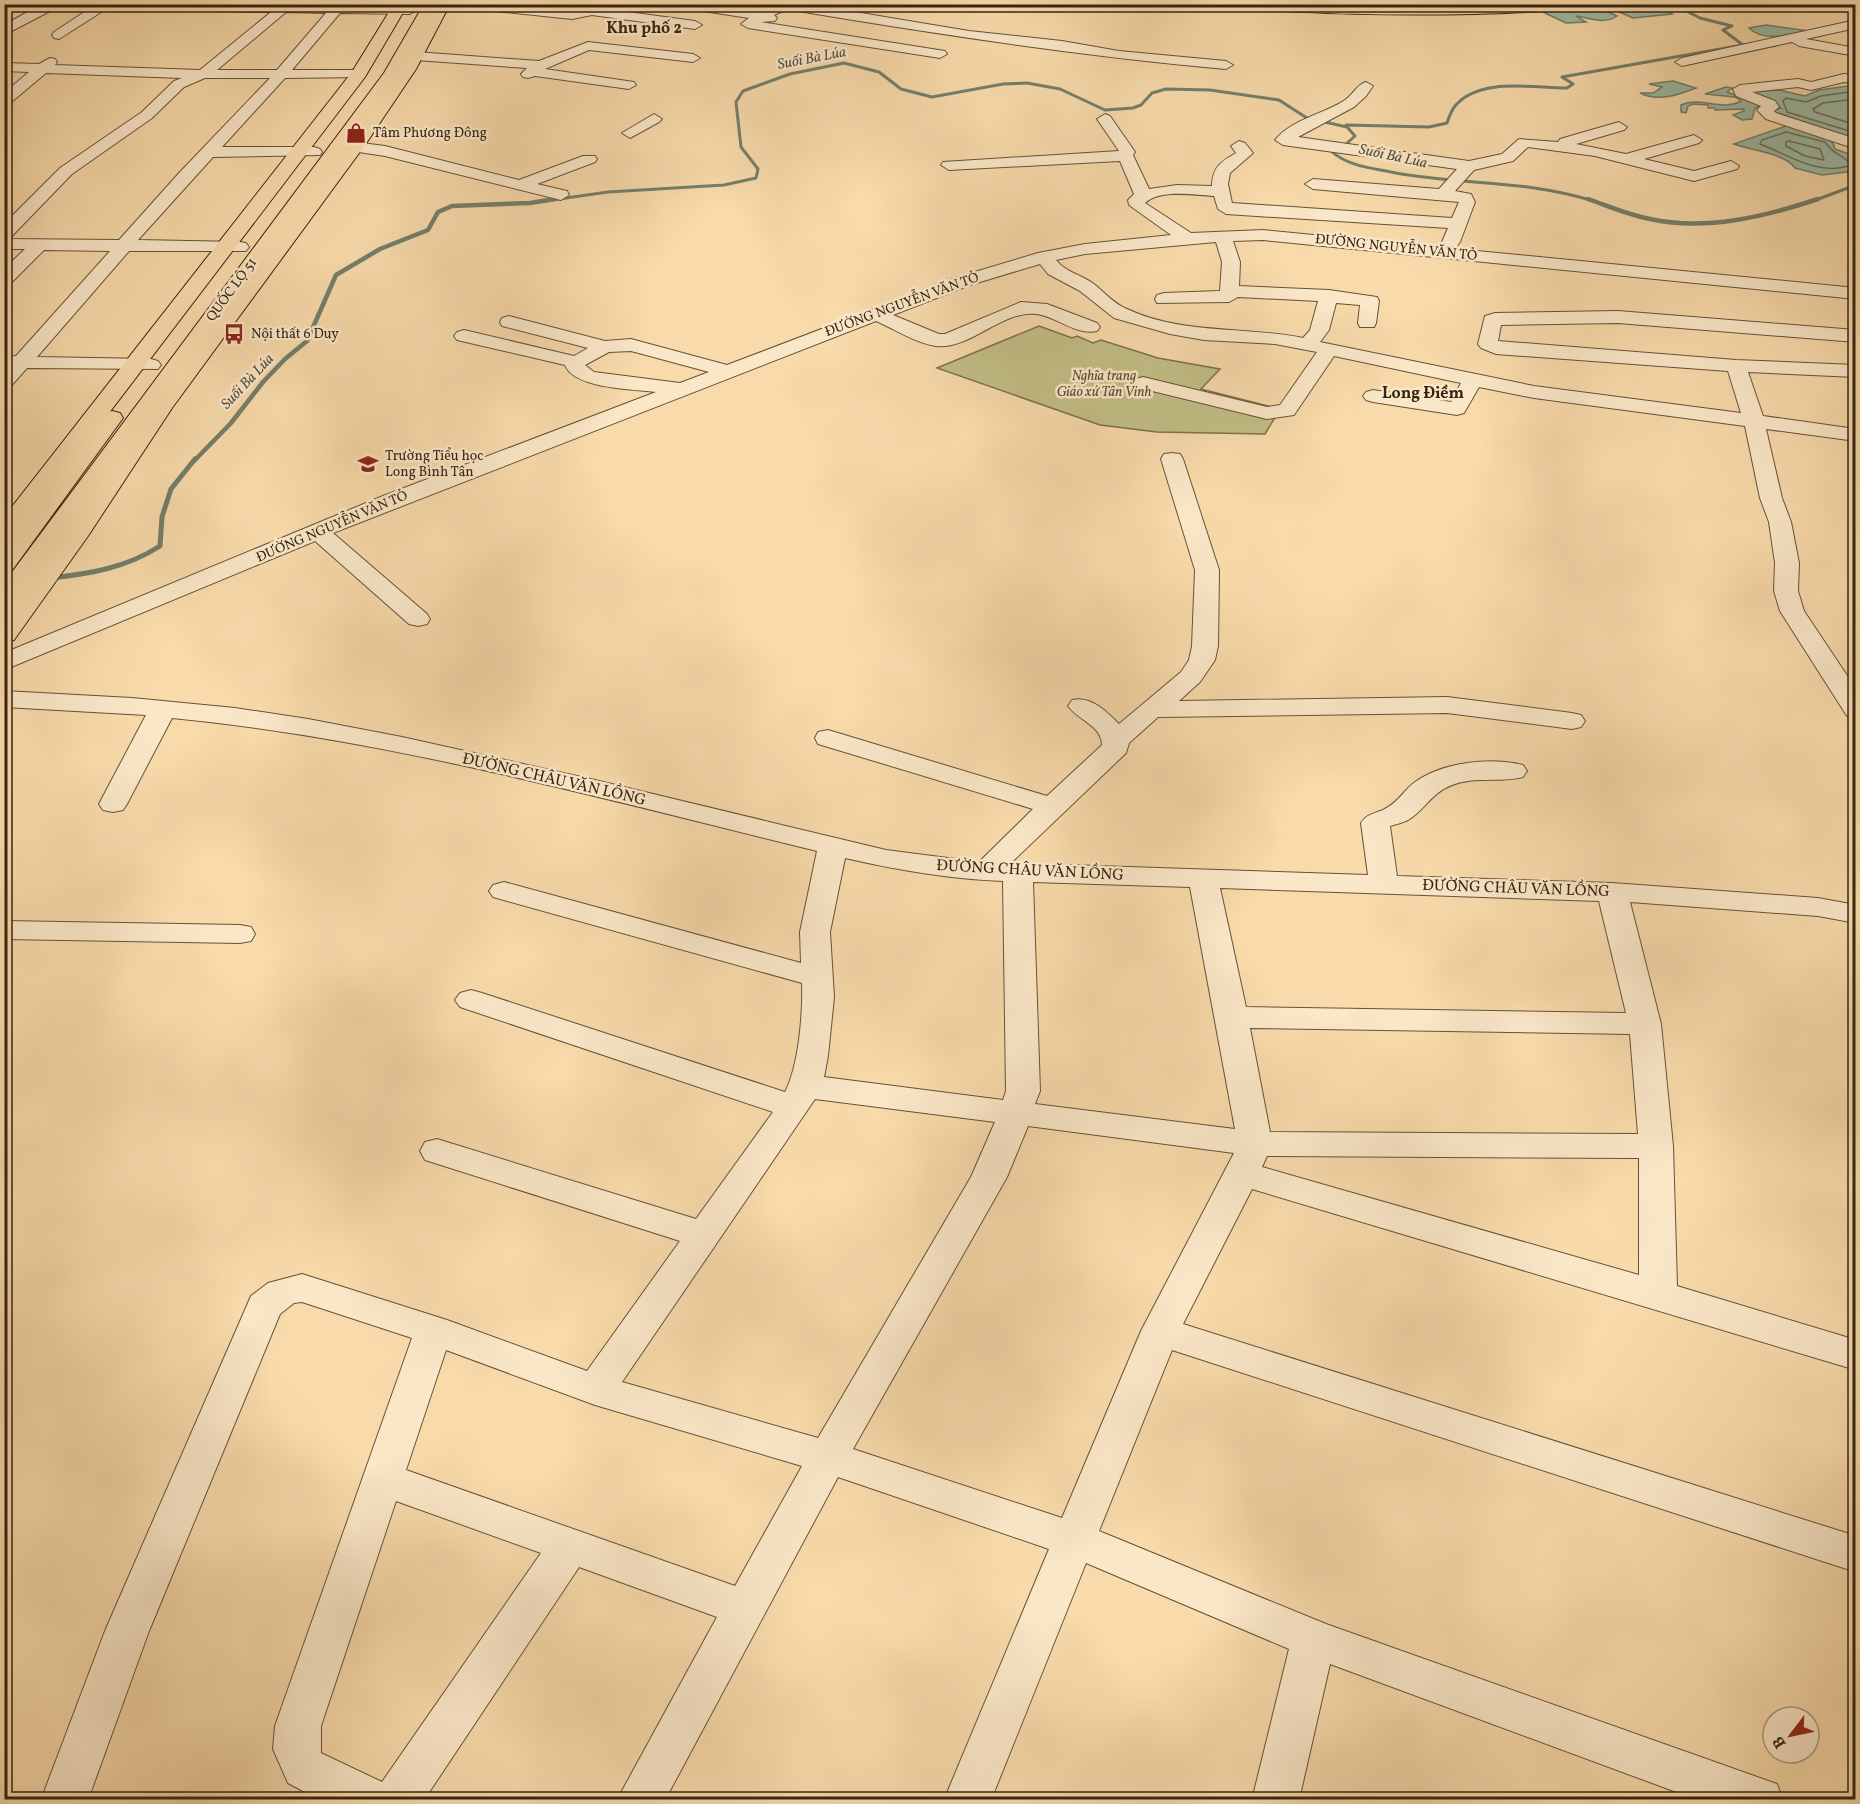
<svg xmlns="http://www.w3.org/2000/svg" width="1860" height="1804" viewBox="0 0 1860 1804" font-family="Vollkorn,serif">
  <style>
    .green { fill: #c2be86; stroke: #7c714c; stroke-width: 1.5 }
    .water { fill: #9dbba7; stroke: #747f6b; stroke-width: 1.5 }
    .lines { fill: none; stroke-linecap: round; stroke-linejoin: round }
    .shore { stroke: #6a705c; stroke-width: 1.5 }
    .stream-far2 { stroke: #747f6b; stroke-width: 3 }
    .stream-far1 { stroke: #747f6b; stroke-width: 4.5 }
    .stream { stroke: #747f6b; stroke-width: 5 }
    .minor-casing { stroke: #665238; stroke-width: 2 }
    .major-casing { stroke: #362412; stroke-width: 2 }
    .highway-casing { stroke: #362412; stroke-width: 2 }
    .minor { fill: #fae7c8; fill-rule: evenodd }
    .major { fill: #f8daab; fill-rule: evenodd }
    .highway { fill: #f8daab; fill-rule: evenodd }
    .labels { text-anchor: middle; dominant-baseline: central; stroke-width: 5; stroke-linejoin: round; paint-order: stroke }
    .far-poi-label { font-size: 14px; fill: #362412; stroke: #fae7c8; text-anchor: start }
    .far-street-label { font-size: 14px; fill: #362412; stroke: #fae7c8 }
    .far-park-label { font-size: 14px; font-style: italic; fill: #594a2f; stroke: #fae7c8 }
    .far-water-label { font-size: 15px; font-style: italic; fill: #55513f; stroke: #fae7c8 }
    .far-quarter-label { font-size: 16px; font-weight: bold; fill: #362412; stroke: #fae7c8 }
    .street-label { font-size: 16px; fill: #362412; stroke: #fae7c8 }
  </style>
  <rect width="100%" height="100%" fill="#f8daab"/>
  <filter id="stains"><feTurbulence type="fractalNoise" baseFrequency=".00333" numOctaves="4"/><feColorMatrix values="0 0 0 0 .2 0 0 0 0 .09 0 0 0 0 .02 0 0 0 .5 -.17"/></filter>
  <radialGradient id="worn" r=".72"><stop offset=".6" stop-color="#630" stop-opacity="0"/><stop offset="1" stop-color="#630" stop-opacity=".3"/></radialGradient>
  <path class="green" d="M1039,326L1072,338L1077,336L1093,343L1101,340L1158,358L1220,369L1201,389L1280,409L1265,434L1157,432L1100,425L937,368Z"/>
  <path class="water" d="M1528,5H1593L1617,16C1604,25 1590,18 1576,16L1586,22L1566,23Z
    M1603,5L1634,6V5H1654L1672,14L1633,18Z
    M1766,25L1809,31C1791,34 1764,43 1749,28Z
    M1673,81L1696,88C1678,95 1658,102 1640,93H1653L1662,87L1649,84Z
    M1855,85V140L1778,116L1771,111L1781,108L1748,92L1779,90L1805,96L1819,90Z
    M1726,87L1732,88L1727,92L1761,105L1755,108L1752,119L1742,120L1733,115L1744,111V109L1715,110V108H1708V105L1693,104L1688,106L1686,113L1681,112V105C1701,96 1721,112 1741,101L1735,97L1705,94Z
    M1786,126C1801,129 1832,131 1835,149L1855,156V171L1822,175L1795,168C1785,153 1750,150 1734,144Z"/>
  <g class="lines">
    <path class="shore" d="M1856,91L1821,96L1806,102L1786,98L1783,101L1787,112L1856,133
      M1856,99L1823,103L1813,109L1815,112L1856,125
      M1786,132L1825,142C1834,156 1845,155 1851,165C1819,177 1789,155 1760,144L1762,140Z
      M1789,141L1820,149L1824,160L1805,156L1786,146V142Z"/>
    <path class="stream-far2" d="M1346,125L1429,127L1447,123C1449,117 1451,111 1455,106C1479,77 1533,88 1567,88L1573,84L1562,77L1743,45L1723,30L1732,26L1700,18L1673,4
      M545,201L608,192L724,185L756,178L758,169L741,147L736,102L743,91L790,74L844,63L879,72L901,89L932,97L1003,84L1027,83L1060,89L1105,110L1133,108L1141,105L1152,93L1166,89L1210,90L1279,100L1307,118L1347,127L1355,136L1345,145L1331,151C1349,167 1373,168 1396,173C1461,185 1529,180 1593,201
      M1813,201L1856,185"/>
    <path class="stream-far1" d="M1588,199C1608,206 1628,215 1650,219C1706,231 1764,217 1818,199
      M194,461L231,423L263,382L285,359L307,341L336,275L380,249L428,230L438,212L452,206L530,203L555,199"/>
    <path class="stream" d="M50,578C89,574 126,568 160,546L162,517L171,489L195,459"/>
    <g class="minor-casing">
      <path id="minor" d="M4,4L410,6L416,10L410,14L340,13L292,70H359L366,74L364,77L285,78L222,147H314L320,149L322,152L320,155L213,157L138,240L240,242L246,243L249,247L246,251H129L37,357L151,359L158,361L161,365L158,369L27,368L11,386L4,388L6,367L4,357L16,356L110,251L44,250L10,284L4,285V269L25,249H4V224L60,168L142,112L174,81L182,78L46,73L9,104L4,105V93L29,72L4,71V63L39,64L50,58L55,59L57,62L55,65L200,70L271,12L106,9L59,39L54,38L52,35L54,32L89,9H54L4,35V25L35,8H7ZM286,12L326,13L277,70H217ZM205,78H270L180,172L119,240L6,239L10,238L72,174L152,118L184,87Z
        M460,4H508L572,11L581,10L594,4H611L605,9L695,21L702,25L695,29L592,15L572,19L466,8Z
        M678,4H711L760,12L775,4H807L969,31L1062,41L1119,51L1226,61L1233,65L1226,69C1080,56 936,34 792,10L783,11L774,15L777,18L775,21L761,22L945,51L947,54L940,58L748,28L741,24L749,18L684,8Z
        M1856,20V28L1806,39L1856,48V56L1799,46L1792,42L1682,66L1675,62L1682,58Z
        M588,42L693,54L700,58L693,62L589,50L545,69L634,82L636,85L629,89L535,76L528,78L523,77L521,74L527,68L416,60L409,56L416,52L539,61Z
        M1844,74L1856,75V83L1844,82L1811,90L1798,87L1752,92L1775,101L1779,107L1774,111L1776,113L1856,139V149L1766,119L1757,110L1761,106L1736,96L1733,89L1740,85L1798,79L1811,82Z
        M1366,82L1373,86L1366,96L1354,107L1298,137L1469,161L1502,154L1519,139L1558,142L1560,139L1619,122L1627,127L1624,130L1576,144L1626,154L1694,135L1702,140L1699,143L1644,159L1694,171L1731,161L1739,166L1737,169L1694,181L1595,156L1528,147L1513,161L1474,170L1455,191L1471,194L1475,202L1460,242L1457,246H1445L1442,242L1448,228L1226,214L1218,209L1214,196C1194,195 1160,189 1145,203L1191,233L1263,230L1856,288V299L1263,240L1233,241L1240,262L1239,286L1329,290L1377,297L1379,301L1376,323L1374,327H1360L1358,323L1360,305L1336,303L1329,330L1320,342L1534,386L1741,413L1728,371L1496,354L1481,348L1478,344L1485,316L1495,313L1618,311L1856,330V342L1618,323L1501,325L1498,341L1736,360L1856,365V377L1748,372L1763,416L1856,429V441L1766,429L1782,498L1791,522L1799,563L1798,591L1804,611L1856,689V718L1847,716L1780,611L1774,591L1775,563L1769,522L1760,498L1745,426L1534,398L1479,387L1464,413L1457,415L1373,402L1366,400L1363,396L1366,392L1373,390L1451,402L1461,383L1334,356L1294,415L1267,419L1136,387L1133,383L1136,379L1143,377L1267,407L1280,405L1317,352L1275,344L1204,340L1170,334L1114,318L1080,291L1048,274L1040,264L970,285L893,315L939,334H945L1021,302L1047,304L1097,323L1100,327L1097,331C1076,336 1056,316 1036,314C1002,310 970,350 936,346C916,343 894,329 876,321L333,533L427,614L430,619L427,624L418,626L409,624L315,541L4,670V653L383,496L656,392C634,389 574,389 565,365L457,340L454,336L457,332L464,330L574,356L588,348L502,326L500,322L502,318L509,316L605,341L631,339L727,365L958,277L1038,253L1085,244L1171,235L1129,205L1128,200L1134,194L1120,161L949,170L941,165L943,162L1119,151L1097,119L1105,114L1110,116L1135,152L1133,155L1149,189L1177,185L1212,186C1212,167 1222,161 1236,153L1231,146L1239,141L1245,143L1253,153L1230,173L1228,184L1232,203L1452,218L1459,202L1313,189L1305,184L1313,179L1439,189L1457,169L1283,145L1275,140C1292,119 1324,114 1345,100C1353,95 1357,84 1366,82ZM1216,242L1222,262L1220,291L1164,293L1157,295L1155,299L1157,303L1229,302L1238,297L1318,301L1310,330L1303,338C1245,326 1182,335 1127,309C1114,304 1105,293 1094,284C1082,275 1065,272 1056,260L1085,254ZM631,351L709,372L680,383L594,372L585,365L609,352Z
        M654,114L662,119L659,122L630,138L622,133Z
        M338,140L385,146L519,180L583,156H595L597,159L595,162L537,184L567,191L569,195L561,200L385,156L332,148L330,145Z
        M1172,453L1180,454L1183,459L1219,570L1218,646L1215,660L1200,682L1179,701L1447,697L1572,713L1581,715L1585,721L1581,727L1572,729L1447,713L1158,717L1129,743L1126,753L1011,863L1368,875L1361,823C1368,812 1378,814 1388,807C1399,801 1405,789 1415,782C1443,762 1490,757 1523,765L1527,771L1523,777C1500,783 1475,776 1452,785C1431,793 1425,810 1408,820C1402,823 1396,824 1390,826L1397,876L1612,883L1818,898L1856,905V923L1818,916L1630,902L1661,1024L1673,1146L1677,1286L1856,1340V1370L1252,1189L1183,1324L1856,1536V1572L1172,1350L1099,1531L1326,1624L1777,1784L1783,1800H1698L1330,1664L1299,1800H1252L1289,1649L1086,1563L991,1800H944L1049,1549L838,1477L665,1800H617L717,1617L579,1567L424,1800H320L288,1783L273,1749L275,1726L412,1338L302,1302L294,1303L280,1314L149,1631L88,1800H41L105,1631L251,1296L268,1283L302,1274L447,1320L587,1371L680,1241L425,1160L420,1151L425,1142L437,1139L696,1219L773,1112L460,1007L455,1000L460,993L471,990L482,993L785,1092C799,1065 803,1013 802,983L493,897L489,891L493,885L504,882L801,963L800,932L817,851C604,799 390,739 172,718L127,804L123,810L113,812L103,810L99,804L146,715L4,707V691L132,698L235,708L308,719L402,737L595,780L886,850L979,862L1033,809L818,744L815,738L818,732L828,730L1047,796L1102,745C1102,726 1078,720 1068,706L1072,700C1091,696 1106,711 1119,724L1181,672L1189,660L1192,646L1195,570L1161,459L1164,454ZM845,858C897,870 950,879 1003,881L1006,1091L1003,1100L824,1077L828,1056L834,997L830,932ZM1033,882L1190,887L1235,1129L1035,1104L1040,1091ZM1220,888L1599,901L1626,1013L1246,1007ZM1250,1028L1630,1034L1638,1134L1270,1132ZM815,1099L995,1122L971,1177L818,1438L622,1382ZM1028,1126L1234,1153L1141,1331L1062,1518L853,1449L1007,1177ZM1267,1156L1639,1158V1275L1262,1167ZM446,1350L595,1405L802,1466L735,1586L406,1470ZM396,1501L541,1553L382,1782L321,1753V1726Z
        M4,921L240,925L251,927L255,934L251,941L240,943L4,939Z"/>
    </g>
    <g class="major-casing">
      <path id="major" d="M394,4H408L365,77L13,539L4,541V517L352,72Z
        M436,4H450L416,69L365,145L172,408L88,536L14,640L4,642V614L65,531L155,400L350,141L400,69Z
        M1245,4H1584C1569,18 1260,18 1245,4Z"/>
    </g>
    <g class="highway-casing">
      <path id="highway" d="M424,4H438L397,77L13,608L4,610V583L384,73Z
        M112,411L120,413L123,418L13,569L4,572V546L104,413Z"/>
    </g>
    <use href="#minor" class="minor"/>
    <use href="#major" class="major"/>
    <use href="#highway" class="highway"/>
  </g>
  <defs>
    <g id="shop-bare" transform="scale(1.62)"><path d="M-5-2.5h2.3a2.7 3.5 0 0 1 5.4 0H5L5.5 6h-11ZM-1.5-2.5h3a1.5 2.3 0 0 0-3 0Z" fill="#8f2418" stroke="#fae7c8" stroke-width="2.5" paint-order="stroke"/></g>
    <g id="bus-bare" transform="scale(1.62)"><path d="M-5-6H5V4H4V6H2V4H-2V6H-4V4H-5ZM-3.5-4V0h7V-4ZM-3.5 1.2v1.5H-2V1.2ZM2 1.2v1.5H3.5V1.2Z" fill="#8f2418" stroke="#fae7c8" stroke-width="2.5" paint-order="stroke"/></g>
    <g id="school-bare" transform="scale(1.62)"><path d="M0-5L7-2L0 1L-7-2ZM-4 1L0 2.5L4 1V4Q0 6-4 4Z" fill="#8f2418" stroke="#fae7c8" stroke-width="2.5" paint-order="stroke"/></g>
  </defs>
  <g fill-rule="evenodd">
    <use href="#shop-bare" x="356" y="133"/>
    <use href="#bus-bare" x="234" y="334"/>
    <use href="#school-bare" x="368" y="464"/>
  </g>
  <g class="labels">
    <g class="far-poi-label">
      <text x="373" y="133">Tâm Phương Đông</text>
      <text x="251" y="334">Nội thất 6 Duy</text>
      <text x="385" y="456">Trường Tiểu học<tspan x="385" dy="16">Long Bình Tân</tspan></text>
    </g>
    <g class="far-street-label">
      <text transform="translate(1396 248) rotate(6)">ĐƯỜNG NGUYỄN VĂN TỎ</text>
      <text transform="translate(232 290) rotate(-54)">QUỐC LỘ 51</text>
      <text transform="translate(902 305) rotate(-20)">ĐƯỜNG NGUYỄN VĂN TỎ</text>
      <text transform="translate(332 527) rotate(-23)">ĐƯỜNG NGUYỄN VĂN TỎ</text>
    </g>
    <g class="far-park-label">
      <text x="1104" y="376">Nghĩa trang<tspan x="1104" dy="16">Giáo xứ Tân Vinh</tspan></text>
    </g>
    <g class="far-water-label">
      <text transform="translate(812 59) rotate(-11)">Suối Bà Lúa</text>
      <text transform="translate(1393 157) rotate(12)">Suối Bà Lúa</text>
      <text transform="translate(248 382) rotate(-47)">Suối Bà Lúa</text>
    </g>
    <g class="far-quarter-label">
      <text x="644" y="29">Khu phố 2</text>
      <text x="1423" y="394">Long Điềm</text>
    </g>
    <g class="street-label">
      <text transform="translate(554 780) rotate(13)">ĐƯỜNG CHÂU VĂN LỒNG</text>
      <text transform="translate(1030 871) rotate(3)">ĐƯỜNG CHÂU VĂN LỒNG</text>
      <text transform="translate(1516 889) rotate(2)">ĐƯỜNG CHÂU VĂN LỒNG</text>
    </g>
  </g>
  <rect width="1860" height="1804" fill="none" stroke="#f8daab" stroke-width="24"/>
  <rect x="6" y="6" width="1848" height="1792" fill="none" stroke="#362412" stroke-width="3"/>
  <rect x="12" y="12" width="1836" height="1780" fill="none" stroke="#362412" stroke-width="1.5"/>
  <g transform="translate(1791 1735) rotate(238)"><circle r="28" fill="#fae7c8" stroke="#ac997f" stroke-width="1.5"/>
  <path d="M0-4.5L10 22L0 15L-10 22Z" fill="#8f2418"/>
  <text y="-9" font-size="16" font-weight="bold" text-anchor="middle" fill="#362412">B</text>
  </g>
  <rect width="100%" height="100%" filter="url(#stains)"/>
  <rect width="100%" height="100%" fill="url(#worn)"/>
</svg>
